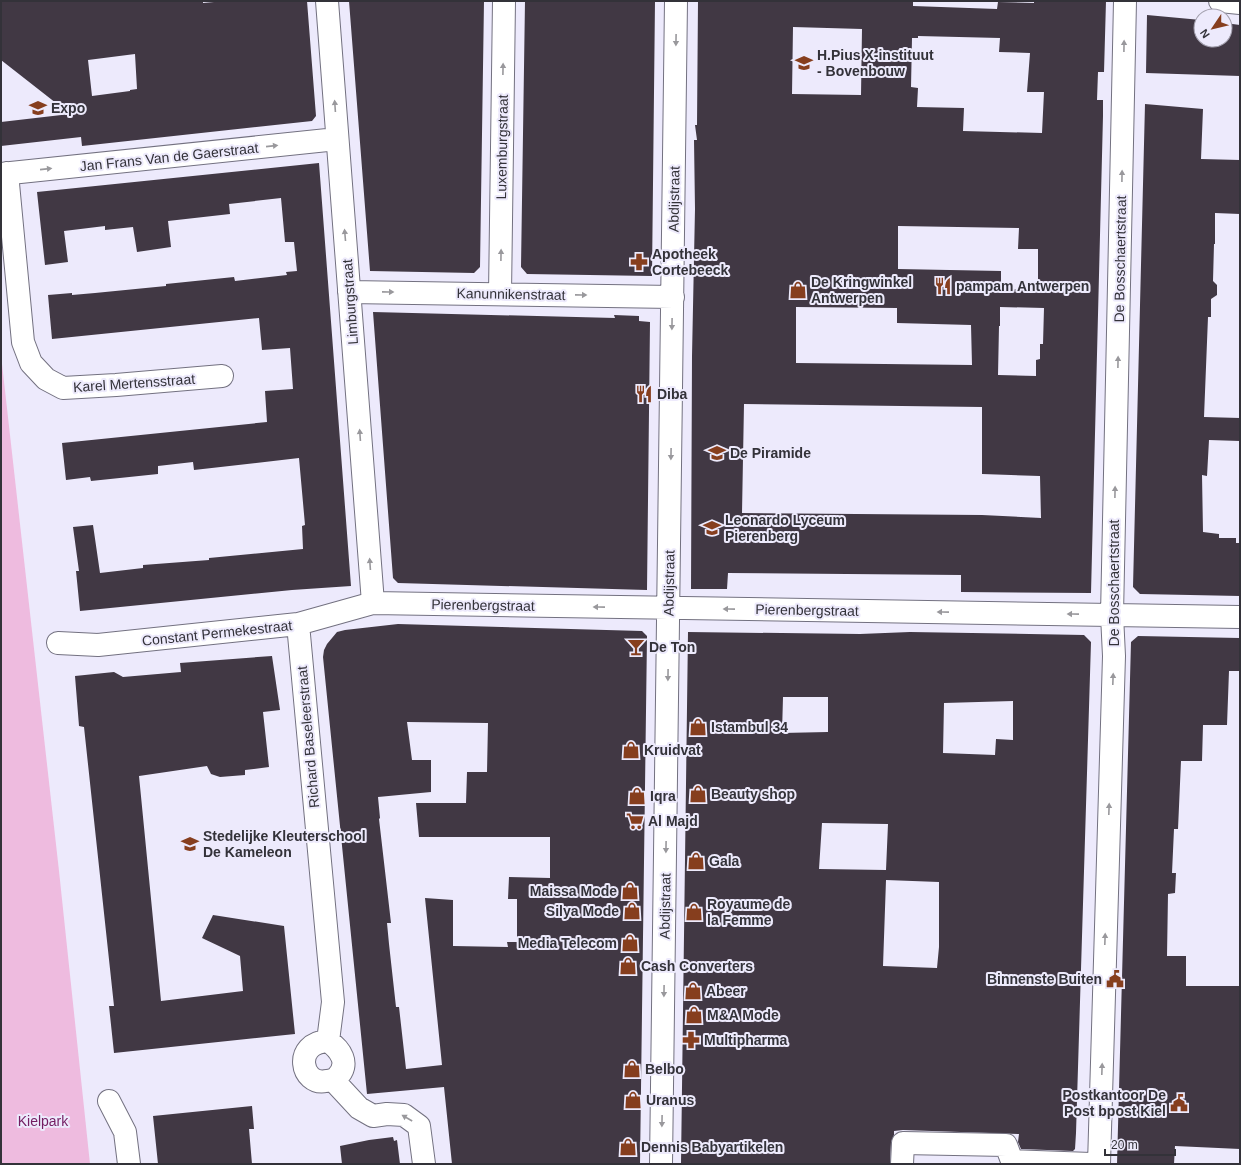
<svg xmlns="http://www.w3.org/2000/svg" width="1241" height="1165" viewBox="0 0 1241 1165" font-family="Helvetica,sans-serif">
  <style>
    .green { fill: #eebbdf }
    .building { fill: #413844; fill-rule: evenodd }
    .lines { fill: none; stroke-linecap: round; stroke-linejoin: round }
    .street-casing { stroke: #737180; stroke-width: 24 }
    .street { stroke: #fff; stroke-width: 22 }
    .oneway { fill: #99989c }
    .labels { text-anchor: middle; dominant-baseline: central; stroke-width: 4; stroke-linejoin: round; paint-order: stroke }
    .poi-label { font-size: 14px; font-weight: bold; fill: #333239; stroke: #edeafc; text-anchor: start }
    .street-label { font-size: 14px; fill: #333239; stroke: #edeafc }
    .park-label { font-size: 14px; fill: #741d62; stroke: #edeafc }
  </style>
  <rect width="100%" height="100%" fill="#edeafc"/>
  <path class="green" d="M1,355L59,871L90,1164H1Z"/>
  <path class="building" d="M1,1H203V3L225,1H307L316,116L312,121L82,146L81,137L1,146V122L70,114L1,60ZM135,54L137,89L130,90V91L92,96L88,60Z
    M349,1H484L480,267L474,273L370,271Z
    M525,1H655L652,276L527,274L521,267Z
    M698,1H913V6L997,9L998,2L1034,3V1H1106L1104,72H1098L1097,100H1103V116L1091,593L961,592V575L728,573L727,589H691L692,356L695,209L694,140H697L695,125H697ZM793,27L862,29L861,95L792,94ZM918,36L1000,38L999,52L1030,53L1027,92H1044L1042,133L963,131L964,108L917,107L918,88L911,87L912,38H918ZM898,226L1019,228L1018,249H1038V290L1001,289V271L898,269ZM796,307L897,308V323L971,325L972,365L796,363ZM1000,307L1044,308L1043,344H1040V359L1036,360V376L998,375L999,326H1000ZM744,404L982,407V474L1040,476L1041,518L982,515L742,513Z
    M1147,15L1201,20V40H1225V23L1240,25V76L1146,73Z
    M1145,104L1203,109L1201,159L1240,160V214L1215,213V244H1214L1213,281L1217,285V295L1211,299V317H1208L1204,417L1240,418V441L1209,440L1207,476L1202,475L1203,532L1219,534V538H1236V543H1240V596L1140,594L1133,587Z
    M319,163L351,586L292,590L80,611L76,571H79L73,527L93,525L100,573L143,568V565L209,560V558L303,549L302,526L305,525L299,458L194,470L193,462L158,466V474L91,481L90,477L66,480L62,443L267,422L265,391L293,389L290,348L262,350L259,318L52,339L48,295L72,293V295L95,293L166,286V284L234,277L235,281L287,275L286,272L297,271L294,242H285L281,198L229,204L230,214L168,221L171,247L137,252L133,227L105,230V226L64,231L68,262L45,265L37,192Z
    M373,312L615,318L614,315L639,316V321L650,322L647,590L398,583L393,578Z
    M398,624L642,631L647,636L640,1164H452L444,1087L367,1094L323,657L324,650L327,644L337,632L345,630ZM407,722L488,723L487,772H467L466,803H416L419,837H550V878L509,877L508,899H517V942H507L508,947L453,946V900L425,898L442,1065L406,1069L399,1007H396L389,944L387,923H391L379,819L380,818L378,797L431,792V760H412Z
    M688,632L860,634L910,632L1084,635L1091,642L1076,1133L1075,1149L1073,1151L1021,1149L1018,1142L1019,1134L903,1130L894,1131V1135L891,1142L890,1164H681ZM783,697H828V732L782,733ZM1013,701V740L996,739L995,755L943,753L944,703ZM822,823L888,824L886,870L819,869ZM886,880L939,882V947L937,968L883,966Z
    M1138,636L1240,638V671H1229L1227,725H1203L1202,761H1181L1178,829H1174L1172,873H1176L1175,893L1168,894L1167,956H1186V986H1240V1149L1175,1146L1174,1164H1117L1131,642Z
    M272,656L280,710L263,712L269,767L245,770V775L220,777L211,774L207,766L139,776L161,1001L243,991L240,956L202,938L213,915L284,926L295,1034L114,1053L109,1006H114L84,727L79,726L75,676L114,672L123,677L181,672L180,663Z
    M252,1106L254,1129H249L252,1164H158L153,1116Z
    M393,1137L394,1141L397,1140L400,1164H342L340,1146L369,1140Z"/>
  <g class="lines">
    <g class="street-casing">
      <path id="street" d="M327,1L373,603
        M1220,1L1240,3
        M7,173L23,342L31,363L46,379L63,388L116,385L222,376
        M1,174L337,139
        M349,292L673,297
        M500,294L504,1
        M298,624L333,1002L328,1041
        M58,643L98,645L298,624L373,603L1240,617
        M328,1041C340,1049 351,1064 337,1077C334,1080 330,1081 326,1081C301,1086 292,1043 328,1041Z
        M333,1080L359,1108L373,1116L387,1114L404,1115L419,1126L424,1164
        M109,1101L125,1132L129,1164
        M1012,1161L1091,1164
        M661,1164L676,1
        M902,1164L903,1143L1006,1145L1012,1161
        M1099,1164L1114,656L1112,615L1125,1"/>
    </g>
    <use href="#street" class="street"/>
  </g>
  <defs><path id="oneway-solid" d="M-6-.8H1V-3.2L6.5 0L1 3.2V.8H-6Z"/></defs>
  <g class="oneway">
    <use href="#oneway-solid" transform="translate(676 40) rotate(91)"/>
    <use href="#oneway-solid" transform="translate(1124 46) rotate(-89)"/>
    <use href="#oneway-solid" transform="translate(503 69) rotate(-89)"/>
    <use href="#oneway-solid" transform="translate(335 106) rotate(-94)"/>
    <use href="#oneway-solid" transform="translate(272 146) rotate(-6)"/>
    <use href="#oneway-solid" transform="translate(46 169) rotate(-6)"/>
    <use href="#oneway-solid" transform="translate(1122 176) rotate(-89)"/>
    <use href="#oneway-solid" transform="translate(345 235) rotate(-95)"/>
    <use href="#oneway-solid" transform="translate(501 255) rotate(-89)"/>
    <use href="#oneway-solid" transform="translate(388 292) rotate(1)"/>
    <use href="#oneway-solid" transform="translate(581 295) rotate(1)"/>
    <use href="#oneway-solid" transform="translate(672 324) rotate(91)"/>
    <use href="#oneway-solid" transform="translate(1118 362) rotate(-89)"/>
    <use href="#oneway-solid" transform="translate(360 435) rotate(-94)"/>
    <use href="#oneway-solid" transform="translate(671 454) rotate(91)"/>
    <use href="#oneway-solid" transform="translate(1115 492) rotate(-89)"/>
    <use href="#oneway-solid" transform="translate(370 564) rotate(-94)"/>
    <use href="#oneway-solid" transform="translate(599 607) rotate(-179)"/>
    <use href="#oneway-solid" transform="translate(729 609) rotate(-179)"/>
    <use href="#oneway-solid" transform="translate(943 612) rotate(-179)"/>
    <use href="#oneway-solid" transform="translate(1073 614) rotate(-179)"/>
    <use href="#oneway-solid" transform="translate(668 675) rotate(91)"/>
    <use href="#oneway-solid" transform="translate(1113 679) rotate(-88)"/>
    <use href="#oneway-solid" transform="translate(1109 809) rotate(-88)"/>
    <use href="#oneway-solid" transform="translate(666 847) rotate(91)"/>
    <use href="#oneway-solid" transform="translate(1105 939) rotate(-88)"/>
    <use href="#oneway-solid" transform="translate(664 991) rotate(91)"/>
    <use href="#oneway-solid" transform="translate(1102 1069) rotate(-88)"/>
    <use href="#oneway-solid" transform="translate(407 1118) rotate(-150)"/>
    <use href="#oneway-solid" transform="translate(662 1121) rotate(91)"/>
  </g>
  <defs>
    <g id="school-bare" transform="scale(1.38)"><path d="M0-5L7-2L0 1L-7-2ZM-4 1L0 2.5L4 1V4Q0 6-4 4Z" fill="#863e1e" stroke="#edeafc" stroke-width="2.5" paint-order="stroke"/></g>
    <g id="pharmacy-bare" transform="scale(1.38)"><path d="M-2-6h4v4h4v4h-4v4h-4v-4h-4v-4h4Z" fill="#863e1e" stroke="#edeafc" stroke-width="2.5" paint-order="stroke"/></g>
    <g id="restaurant-bare" transform="scale(1.38)"><path d="M-5-6h1v4h1v-4h1v4h1v-4h1v5L-1.5 .5V6h-2V.5L-5-1ZM5-6V6H3V1.5H1.5Q1.5-4 5-6Z" fill="#863e1e" stroke="#edeafc" stroke-width="2.5" paint-order="stroke"/></g>
    <g id="shop-bare" transform="scale(1.38)"><path d="M-5-2.5h2.3a2.7 3.5 0 0 1 5.4 0H5L5.5 6h-11ZM-1.5-2.5h3a1.5 2.3 0 0 0-3 0Z" fill="#863e1e" stroke="#edeafc" stroke-width="2.5" paint-order="stroke"/></g>
    <g id="bar-bare" transform="scale(1.38)"><path d="M-6-5H6L.8 .8V4.5H3.5V6h-7V4.5H-.8V.8Z" fill="#863e1e" stroke="#edeafc" stroke-width="2.5" paint-order="stroke"/></g>
    <g id="supermarket-bare" transform="scale(1.38)"><path d="M-6-5.5h2.5l.6 2H6L4.5 2H-2.5L-4.4-4H-6ZM-1.5 3.2a1.3 1.3 0 1 0 .1 0ZM3 3.2a1.3 1.3 0 1 0 .1 0Z" fill="#863e1e" stroke="#edeafc" stroke-width="2.5" paint-order="stroke"/></g>
    <g id="civic-bare" transform="scale(1.38)"><path d="M-.6-6.5H3V-4.5H.6V-3L4-1V1h2V6H-6V1h2V-1L-.6-3ZM-1.2 2.5V6h2.4V2.5Z" fill="#863e1e" stroke="#edeafc" stroke-width="2.5" paint-order="stroke"/></g>
  </defs>
  <g fill-rule="evenodd">
    <use href="#school-bare" x="804" y="63"/>
    <use href="#school-bare" x="38" y="108"/>
    <use href="#pharmacy-bare" x="639" y="262"/>
    <use href="#restaurant-bare" x="943" y="286"/>
    <use href="#shop-bare" x="798" y="290"/>
    <use href="#restaurant-bare" x="644" y="394"/>
    <use href="#school-bare" x="717" y="453"/>
    <use href="#school-bare" x="712" y="528"/>
    <use href="#bar-bare" x="636" y="647"/>
    <use href="#shop-bare" x="698" y="727"/>
    <use href="#shop-bare" x="631" y="750"/>
    <use href="#shop-bare" x="698" y="794"/>
    <use href="#shop-bare" x="637" y="796"/>
    <use href="#supermarket-bare" x="635" y="821"/>
    <use href="#school-bare" x="190" y="844"/>
    <use href="#shop-bare" x="696" y="861"/>
    <use href="#shop-bare" x="630" y="891"/>
    <use href="#shop-bare" x="632" y="911"/>
    <use href="#shop-bare" x="694" y="912"/>
    <use href="#shop-bare" x="630" y="943"/>
    <use href="#shop-bare" x="628" y="966"/>
    <use href="#civic-bare" x="1115" y="979"/>
    <use href="#shop-bare" x="693" y="991"/>
    <use href="#shop-bare" x="694" y="1015"/>
    <use href="#pharmacy-bare" x="691" y="1040"/>
    <use href="#shop-bare" x="632" y="1069"/>
    <use href="#shop-bare" x="633" y="1100"/>
    <use href="#civic-bare" x="1179" y="1103"/>
    <use href="#shop-bare" x="628" y="1147"/>
  </g>
  <g class="labels">
    <g class="poi-label">
      <text x="817" y="55">H.Pius X-instituut<tspan x="817" dy="16">- Bovenbouw</tspan></text>
      <text x="51" y="108">Expo</text>
      <text x="652" y="254">Apotheek<tspan x="652" dy="16">Cortebeeck</tspan></text>
      <text x="811" y="282">De Kringwinkel<tspan x="811" dy="16">Antwerpen</tspan></text>
      <text x="956" y="286">pampam Antwerpen</text>
      <text x="657" y="394">Diba</text>
      <text x="730" y="453">De Piramide</text>
      <text x="725" y="520">Leonardo Lyceum<tspan x="725" dy="16">Pierenberg</tspan></text>
      <text x="649" y="647">De Ton</text>
      <text x="711" y="727">Istambul 34</text>
      <text x="644" y="750">Kruidvat</text>
      <text x="711" y="794">Beauty shop</text>
      <text x="650" y="796">Iqra</text>
      <text x="648" y="821">Al Majd</text>
      <text x="203" y="836">Stedelijke Kleuterschool<tspan x="203" dy="16">De Kameleon</tspan></text>
      <text x="709" y="861">Gala</text>
      <text x="617" y="891" text-anchor="end">Maissa Mode</text>
      <text x="707" y="904">Royaume de<tspan x="707" dy="16">la Femme</tspan></text>
      <text x="619" y="911" text-anchor="end">Silya Mode</text>
      <text x="617" y="943" text-anchor="end">Media Telecom</text>
      <text x="641" y="966">Cash Converters</text>
      <text x="1102" y="979" text-anchor="end">Binnenste Buiten</text>
      <text x="706" y="991">Abeer</text>
      <text x="707" y="1015">M&amp;A Mode</text>
      <text x="704" y="1040">Multipharma</text>
      <text x="645" y="1069">Belbo</text>
      <text x="1166" y="1095" text-anchor="end">Postkantoor De<tspan x="1166" dy="16">Post bpost Kiel</tspan></text>
      <text x="646" y="1100">Uranus</text>
      <text x="641" y="1147">Dennis Babyartikelen</text>
    </g>
    <g class="street-label">
      <text transform="translate(502 147) rotate(-89)">Luxemburgstraat</text>
      <text transform="translate(169 157) rotate(-6)">Jan Frans Van de Gaerstraat</text>
      <text transform="translate(674 199) rotate(-89)">Abdijstraat</text>
      <text transform="translate(1120 259) rotate(-89)">De Bosschaertstraat</text>
      <text transform="translate(511 294) rotate(1)">Kanunnikenstraat</text>
      <text transform="translate(350 302) rotate(-94)">Limburgstraat</text>
      <text transform="translate(134 383) rotate(-4)">Karel Mertensstraat</text>
      <text transform="translate(669 583) rotate(-89)">Abdijstraat</text>
      <text transform="translate(1114 583) rotate(-90)">De Bosschaertstraat</text>
      <text transform="translate(483 605) rotate(1)">Pierenbergstraat</text>
      <text transform="translate(807 610) rotate(1)">Pierenbergstraat</text>
      <text transform="translate(217 633) rotate(-6)">Constant Permekestraat</text>
      <text transform="translate(308 737) rotate(-95)">Richard Baseleerstraat</text>
      <text transform="translate(665 906) rotate(-89)">Abdijstraat</text>
    </g>
    <g class="park-label">
      <text x="43" y="1121">Kielpark</text>
    </g>
  </g>
  <rect width="1241" height="1165" fill="none" stroke="#333239" stroke-width="4"/>
  <g transform="translate(1213 28) rotate(235)"><circle r="19" fill="#edeafc" stroke="#a3a0ae"/>
  <path d="M0-3L7 15L0 10L-7 15Z" fill="#863e1e"/>
  <text y="-6" font-size="11" font-weight="bold" text-anchor="middle" fill="#333239">N</text>
  </g>
  <path d="M1105 1149v6h70v-6" fill="none" stroke="#333239" stroke-width="2"/>
  <text x="1111" y="1149" font-size="12" fill="#333239" stroke="#edeafc" stroke-width="3" paint-order="stroke">20 m</text>
</svg>
